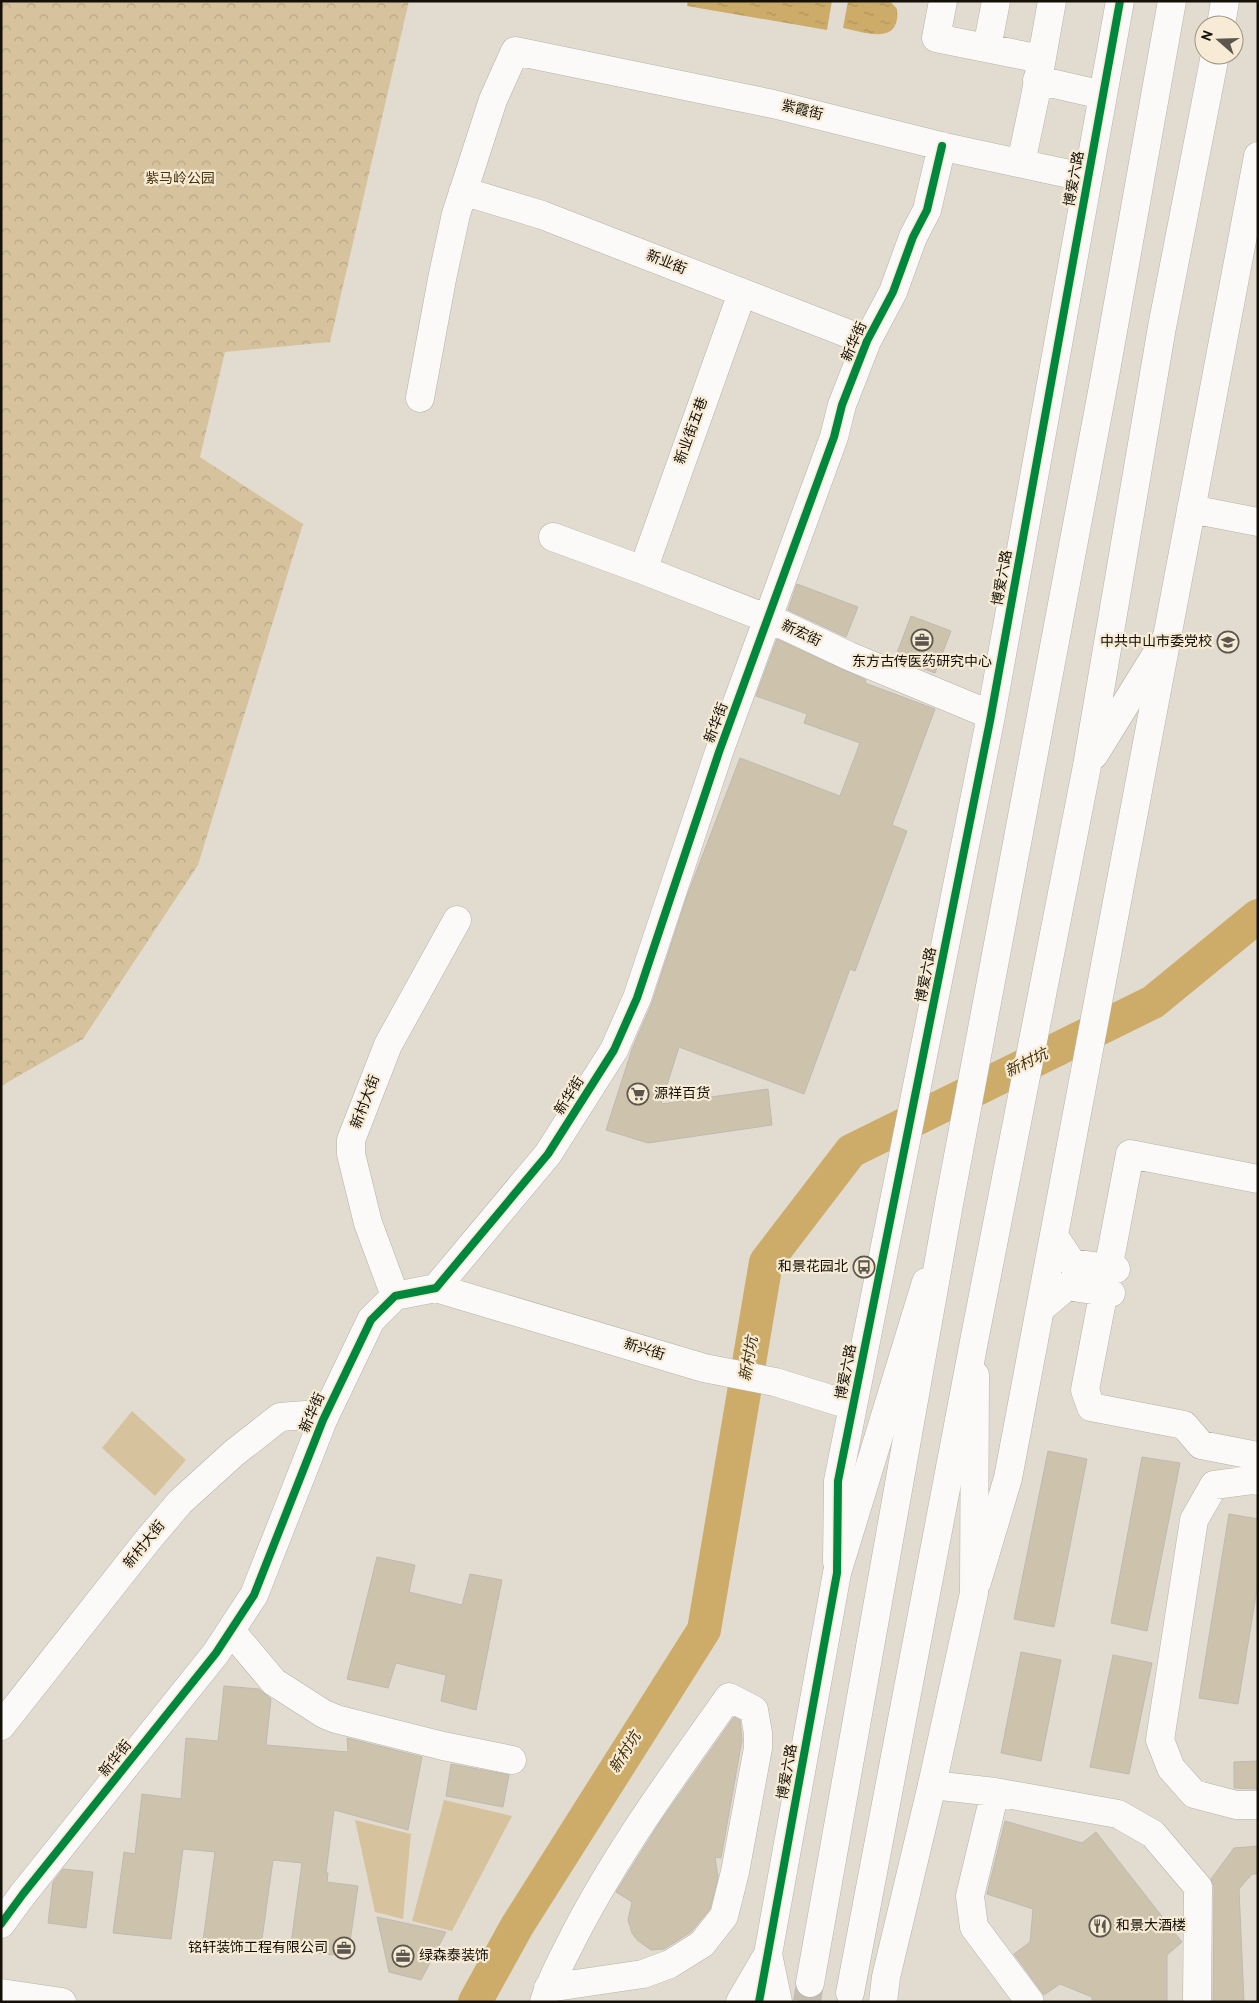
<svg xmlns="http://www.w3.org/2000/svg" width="1259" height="2003" viewBox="0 0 1259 2003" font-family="Overpass,'Noto Sans SC',sans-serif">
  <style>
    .grass { fill: #d6c39e }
    .park { fill: url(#park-crowns) }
    .water { fill: url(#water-ripples) }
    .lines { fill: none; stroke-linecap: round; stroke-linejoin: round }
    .river { stroke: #ccac68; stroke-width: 34 }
    .building { fill: #cdc2ac; stroke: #bfbab0 }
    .highway-tunnel { stroke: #c3bdb2; stroke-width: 28; stroke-dasharray: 28 14; stroke-linecap: butt }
    .minor-casing { stroke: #b6b1a7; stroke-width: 29 }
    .major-casing { stroke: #b6b1a7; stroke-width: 29 }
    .highway-casing { stroke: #b6b1a7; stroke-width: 29 }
    .minor { stroke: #fbfaf8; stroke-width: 28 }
    .major { stroke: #fbfaf8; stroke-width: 28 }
    .highway { stroke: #fbfaf8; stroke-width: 28 }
    .cycleway-casing { stroke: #f7ebd5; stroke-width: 11 }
    .cycleway { stroke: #00873e; stroke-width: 8 }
    .labels { text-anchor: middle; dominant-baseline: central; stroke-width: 4.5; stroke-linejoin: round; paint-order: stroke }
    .street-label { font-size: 14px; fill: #141008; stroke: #f7ebd5 }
    .park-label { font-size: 14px; fill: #48350f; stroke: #f7ebd5 }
    .poi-label { font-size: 14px; fill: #141008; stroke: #f7ebd5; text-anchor: end }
    .water-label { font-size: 15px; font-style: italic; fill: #433009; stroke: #f7ebd5 }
  </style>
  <defs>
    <pattern id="park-crowns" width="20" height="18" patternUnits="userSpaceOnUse" patternTransform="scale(1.25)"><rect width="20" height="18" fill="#d6c39e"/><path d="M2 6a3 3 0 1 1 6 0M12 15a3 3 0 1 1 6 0" fill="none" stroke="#b7a687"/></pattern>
    <pattern id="water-ripples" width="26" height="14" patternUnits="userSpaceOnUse" patternTransform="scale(1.25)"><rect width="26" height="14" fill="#ccac68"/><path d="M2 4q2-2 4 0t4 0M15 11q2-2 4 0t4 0" fill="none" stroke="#ae9359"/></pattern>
  </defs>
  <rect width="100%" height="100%" fill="#e2dcd0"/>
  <path class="grass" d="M132,1411L186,1460L155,1496L102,1448Z
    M444,1800L512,1816L452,1931L412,1921Z
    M355,1820L411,1834L403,1919L375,1912Z"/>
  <path class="park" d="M1,1H409L330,342L225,352L200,457L303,524L198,865L83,1039L1,1086Z"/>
  <path class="water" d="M688,1H832L827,30L687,6Z
    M848,1H890L897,9C901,47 863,32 843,28Z"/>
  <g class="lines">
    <path class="river" d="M475,2002L517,1926L704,1630L766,1262L851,1151L1153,1002L1258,916"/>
  </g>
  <path class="building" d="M797,584L858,607L846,637L788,610Z
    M911,616L951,631L935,673L895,658Z
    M777,639L866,680L865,683L935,709L892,825L907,831L855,971L850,969L804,1094L679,1047L661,1104L768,1089L772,1125L648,1143L606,1130L632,1049L652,1003L687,896L740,758L840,796L860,743L804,723L807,714L756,696Z
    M1048,1451L1087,1459L1054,1627L1014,1619Z
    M1142,1457L1180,1463L1147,1631L1111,1623Z
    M1229,1514L1258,1519V1583L1238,1704L1199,1698Z
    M377,1557L415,1565L409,1592L462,1605L470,1574L502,1580L476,1710L441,1701L446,1675L396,1663L388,1688L347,1679Z
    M1021,1652L1061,1660L1041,1761L1001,1753Z
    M1113,1655L1152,1663L1129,1774L1090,1767Z
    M224,1686L259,1689L271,1699L266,1745L348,1752L347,1738L422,1757L408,1830L334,1810L326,1873H328L327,1882L358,1886L348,1956L290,1951L302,1863L273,1860L261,1946L203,1941L215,1852L183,1849L171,1939L113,1933L124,1852L135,1854L142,1794L181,1799L186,1738L218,1741Z
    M734,1717L740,1720L742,1740L721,1858L715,1857L718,1877L710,1909L691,1932L664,1949L651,1950L637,1940L632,1933L628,1920L632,1902L616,1892L660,1822Z
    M1258,1761V1789L1234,1788V1762Z
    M451,1764L509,1775L503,1807L446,1796Z
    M1005,1821L1082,1843L1096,1832L1182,1942L1167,1955V2002H1092V1997L1060,1984L1044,1995L1014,1954L1030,1942L1033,1909L987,1894Z
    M1258,1846V1874H1252L1239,1889L1244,2002H1213L1214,1887L1211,1879L1234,1848Z
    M63,1869L93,1872L86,1928L48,1923L53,1882Z
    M377,1917L446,1932L421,1980L389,1972Z"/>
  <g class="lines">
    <path class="highway-tunnel" d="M807,2002L810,1983"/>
    <g class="minor-casing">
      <path id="minor" d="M943,1L936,38L1041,59
        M987,48L996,1
        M1037,80L1103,95
        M1021,163L1035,97L1052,1
        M463,191L542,215L867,341
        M420,398L442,279L456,214L493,100L515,51L773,104L949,148L1088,178
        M1191,509L1258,522
        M553,537L643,570L779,623L849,656L991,715
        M643,570L742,293
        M1258,1179L1130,1154L1085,1390L1091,1407L1184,1425L1201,1445L1258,1456
        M1054,1236L1072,1263L1116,1269
        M436,1288L704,1368L775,1382L853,1406
        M395,1296L368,1223L351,1154V1140L388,1045L457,920
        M1040,1309L1067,1286L1111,1293
        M1258,1481L1252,1480L1214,1485L1194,1520L1160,1740L1171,1768L1194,1794L1236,1805H1258
        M837,1562L838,1481L990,721L1120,1
        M977,1582L1008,1478L1258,156
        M231,1631L274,1682L324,1714L336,1719L443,1746L512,1760
        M1,1726L147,1541L180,1502L234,1453L280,1417L306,1415L323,1420
        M932,1785L995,1792L1118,1814L1153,1834L1198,1887L1197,2002
        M995,1792L970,1896L974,1927L1030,2002
        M1,1924L23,1894L216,1653L254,1595L323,1420L371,1320L395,1296L436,1288L548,1154L614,1050L637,998L719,752L834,437L842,405L867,341L893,292L913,237L927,210L942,146
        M544,2002C551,1979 563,1958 574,1936C618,1851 674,1774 729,1697L754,1710L758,1733V1748L735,1872L724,1916L702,1944L670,1964L643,1974L548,1988"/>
    </g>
    <g class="major-casing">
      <path id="major" d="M768,1954L778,2002
        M1,1993L62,2002
        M740,2002L768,1954L837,1573L926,1282
        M883,2002L886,1977L932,1785L974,1593L975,1375"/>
    </g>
    <g class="highway-casing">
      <path id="highway" d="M1221,25L1225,1
        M1094,755L1167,637
        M810,1983L949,1204L1105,376L1172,1
        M850,1993L975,1336L1087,766L1162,327L1215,55"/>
    </g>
    <use href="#minor" class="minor"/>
    <use href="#major" class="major"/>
    <use href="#highway" class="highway"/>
    <g class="cycleway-casing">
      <path id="cycleway" d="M1,1924L23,1894L216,1653L254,1595L323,1420L371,1320L395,1296L436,1288L548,1154L614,1050L637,998L719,752L834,437L842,405L867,341L893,292L913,237L927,210L942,146
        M759,2002L837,1573L838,1481L990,721L1120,1"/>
    </g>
    <use href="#cycleway" class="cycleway"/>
  </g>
  <defs>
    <g id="office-ring" transform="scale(1.125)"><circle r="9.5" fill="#f7ebd5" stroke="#5c574e" stroke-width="1.5"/><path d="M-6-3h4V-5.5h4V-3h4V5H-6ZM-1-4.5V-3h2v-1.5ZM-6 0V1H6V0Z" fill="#5c574e"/></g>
    <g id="school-ring" transform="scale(1.125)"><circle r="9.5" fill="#f7ebd5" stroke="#5c574e" stroke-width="1.5"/><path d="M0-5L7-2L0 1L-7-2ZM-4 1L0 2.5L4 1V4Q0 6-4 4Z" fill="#5c574e"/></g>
    <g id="supermarket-ring" transform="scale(1.125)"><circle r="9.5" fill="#f7ebd5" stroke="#5c574e" stroke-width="1.5"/><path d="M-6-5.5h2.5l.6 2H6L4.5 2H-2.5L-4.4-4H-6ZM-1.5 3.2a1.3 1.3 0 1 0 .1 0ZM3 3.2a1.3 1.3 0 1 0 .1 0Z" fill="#5c574e"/></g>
    <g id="bus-ring" transform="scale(1.125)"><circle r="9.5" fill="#f7ebd5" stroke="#5c574e" stroke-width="1.5"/><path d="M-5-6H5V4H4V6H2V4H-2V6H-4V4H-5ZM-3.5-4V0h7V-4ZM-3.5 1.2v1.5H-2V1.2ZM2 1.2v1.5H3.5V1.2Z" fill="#5c574e"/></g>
    <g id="restaurant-ring" transform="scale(1.125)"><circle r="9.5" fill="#f7ebd5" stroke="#5c574e" stroke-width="1.5"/><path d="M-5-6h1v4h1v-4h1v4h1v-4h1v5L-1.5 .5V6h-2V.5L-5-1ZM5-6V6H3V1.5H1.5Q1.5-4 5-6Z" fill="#5c574e"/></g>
  </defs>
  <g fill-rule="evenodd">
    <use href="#office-ring" x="922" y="640"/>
    <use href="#school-ring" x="1228" y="642"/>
    <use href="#supermarket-ring" x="638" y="1094"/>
    <use href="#bus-ring" x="864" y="1267"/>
    <use href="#restaurant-ring" x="1100" y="1926"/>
    <use href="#office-ring" x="344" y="1948"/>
    <use href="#office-ring" x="403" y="1956"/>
  </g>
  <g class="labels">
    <g class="street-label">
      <text transform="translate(802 111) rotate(14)">紫霞街</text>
      <text transform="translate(1075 179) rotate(-80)">博爱六路</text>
      <text transform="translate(666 263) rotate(22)">新业街</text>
      <text transform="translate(855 342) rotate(-66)">新华街</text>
      <text transform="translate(692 431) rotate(-70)">新业街五巷</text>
      <text transform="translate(1003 578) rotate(-80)">博爱六路</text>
      <text transform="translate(801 634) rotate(25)">新宏街</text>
      <text transform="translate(717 723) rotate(-69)">新华街</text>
      <text transform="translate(927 975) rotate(-79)">博爱六路</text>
      <text transform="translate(570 1096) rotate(-58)">新华街</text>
      <text transform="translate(366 1102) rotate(-69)">新村大街</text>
      <text transform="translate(644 1350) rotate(17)">新兴街</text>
      <text transform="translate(847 1372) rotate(-79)">博爱六路</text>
      <text transform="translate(313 1413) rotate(-66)">新华街</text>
      <text transform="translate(145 1545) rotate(-51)">新村大街</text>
      <text transform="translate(116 1759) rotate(-51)">新华街</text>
      <text transform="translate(788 1772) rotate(-80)">博爱六路</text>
    </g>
    <g class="park-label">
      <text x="180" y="179">紫马岭公园</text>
    </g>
    <g class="poi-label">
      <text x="1212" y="642">中共中山市委党校</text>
      <text x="922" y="662" text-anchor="middle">东方古传医药研究中心</text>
      <text x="654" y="1094" text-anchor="start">源祥百货</text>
      <text x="848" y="1267">和景花园北</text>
      <text x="1116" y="1926" text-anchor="start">和景大酒楼</text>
      <text x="328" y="1948">铭轩装饰工程有限公司</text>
      <text x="419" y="1956" text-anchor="start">绿森泰装饰</text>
    </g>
    <g class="water-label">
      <text transform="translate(1027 1064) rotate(-26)">新村坑</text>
      <text transform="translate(750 1359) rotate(-80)">新村坑</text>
      <text transform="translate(626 1753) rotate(-58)">新村坑</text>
    </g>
  </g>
  <rect width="1259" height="2003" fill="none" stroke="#141008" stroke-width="5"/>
  <g transform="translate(1219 40) rotate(290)"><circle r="24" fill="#f7ebd5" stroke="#9c9383"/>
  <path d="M0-4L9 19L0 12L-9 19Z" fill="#5c574e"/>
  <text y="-8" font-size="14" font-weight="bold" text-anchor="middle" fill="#141008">N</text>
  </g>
</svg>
